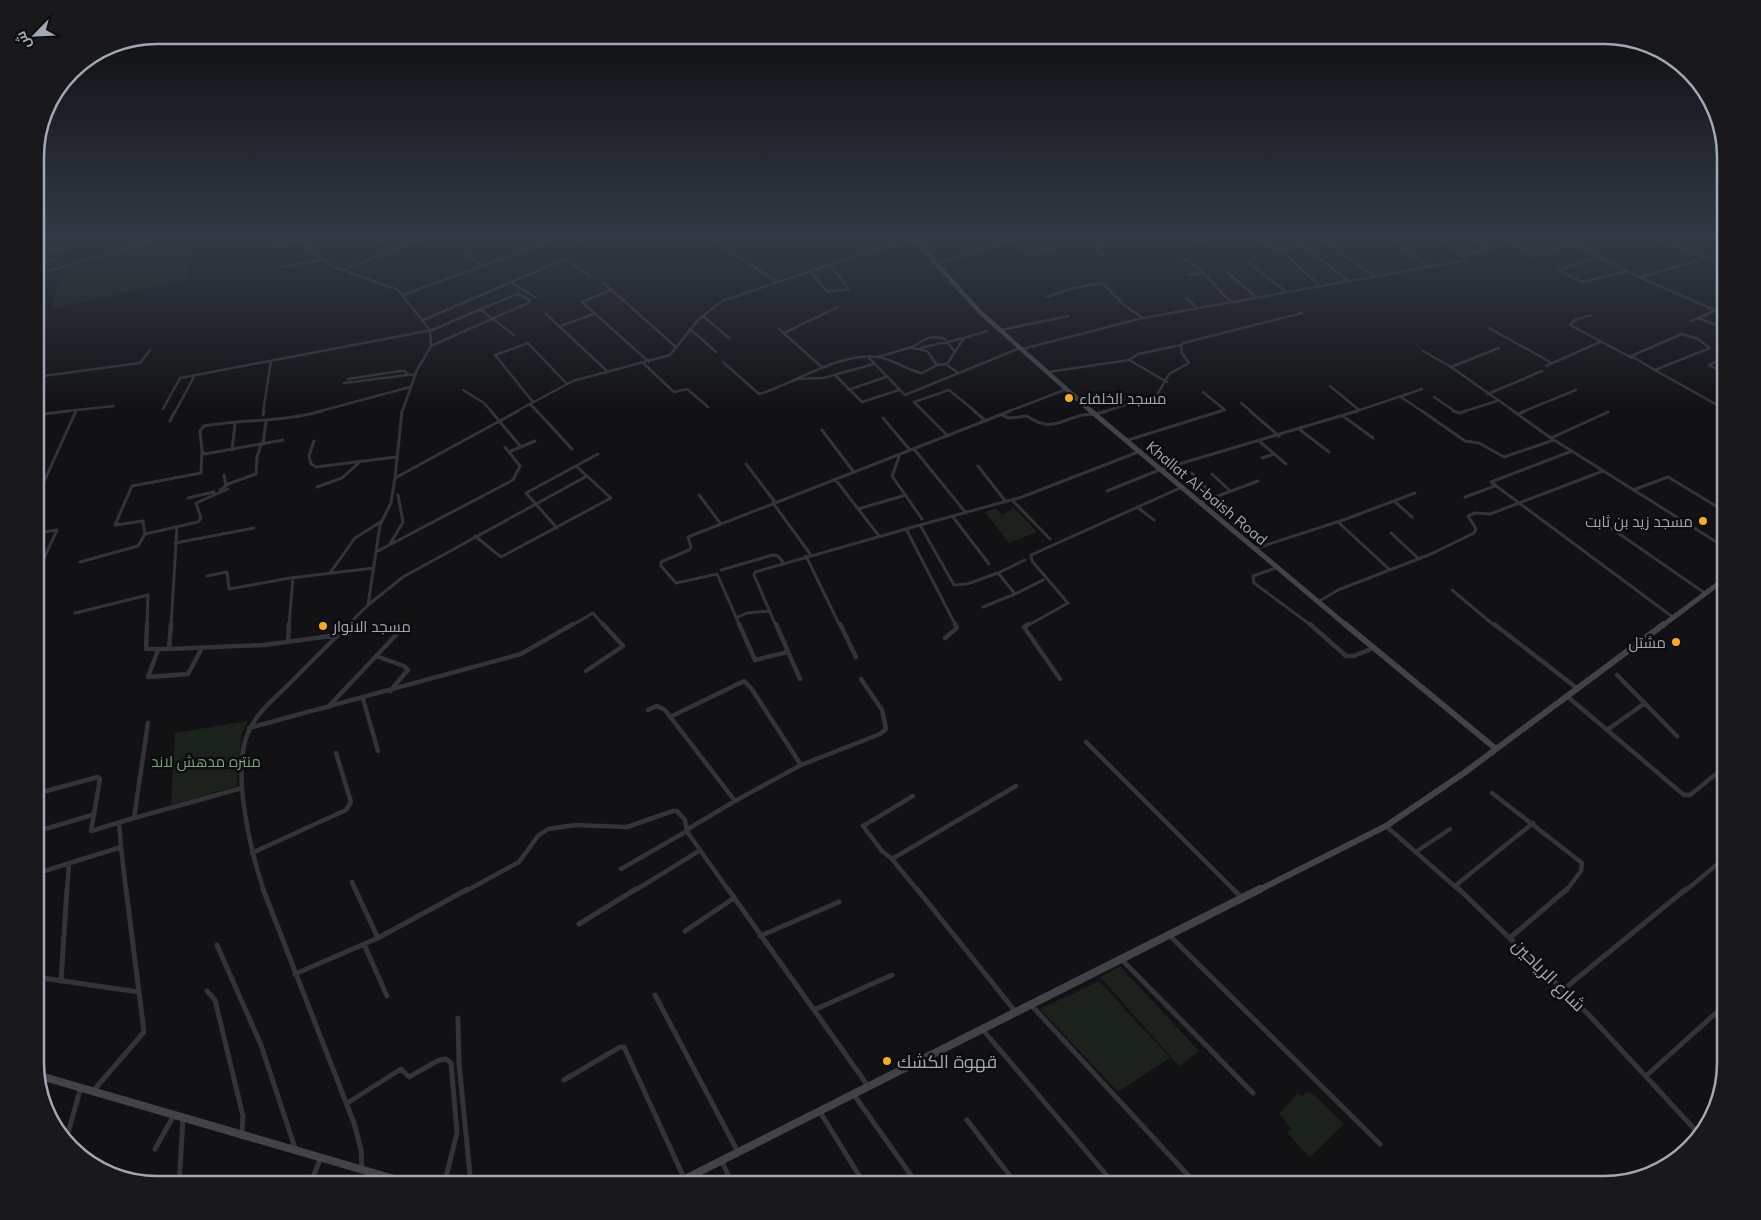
<svg xmlns="http://www.w3.org/2000/svg" width="1761" height="1220" viewBox="0 0 1761 1220" font-family="Mulish,Cairo,sans-serif">
  <style>
    .green { fill: #1a221b }
    .lines { fill: none; stroke-linecap: round; stroke-linejoin: round }
    .street-far3 { stroke: #333439; stroke-width: 2.5 }
    .street-far2 { stroke: #333439; stroke-width: 3 }
    .street-far1 { stroke: #333439; stroke-width: 4.5 }
    .street { stroke: #333439; stroke-width: 5 }
    .secondary-far3 { stroke: #414349; stroke-width: 4.5 }
    .secondary-far2 { stroke: #414349; stroke-width: 5 }
    .secondary-far1 { stroke: #414349; stroke-width: 6 }
    .secondary { stroke: #414349; stroke-width: 8 }
    .poi-dot { fill: #fdaa20; stroke: #0d0d0f; stroke-width: 2 }
    .labels { text-anchor: middle; dominant-baseline: central; stroke-width: 5; stroke-linejoin: round; paint-order: stroke }
    .poi-label { font-size: 15px; fill: #a2a9b5; stroke: #0d0d0f; text-anchor: start }
    .street-label { font-size: 15px; fill: #a2a9b5; stroke: #0d0d0f }
    .park-label { font-size: 15px; fill: #78a279; stroke: #0d0d0f }
    .near-street-label { font-size: 18px; fill: #a2a9b5; stroke: #0d0d0f }
    .near-poi-label { font-size: 18px; fill: #a2a9b5; stroke: #0d0d0f; text-anchor: start }
    .rim { fill: none; stroke: #a2a9b5; stroke-width: 2.5 }
  </style>
  <rect width="100%" height="100%" fill="#121214"/>
  <path class="green" d="M163,240H190L189,279L50,309L66,268Z
    M997,508L1002,515L1014,508L1037,532L1009,543L985,512Z
    M248,721L241,736L237,786L171,805L175,733Z
    M1120,966L1199,1051L1179,1066L1100,977Z
    M1099,981L1170,1058L1118,1092L1040,1009Z
    M1306,1092L1314,1095L1344,1124L1310,1157L1287,1133L1291,1128L1279,1114L1298,1093L1303,1096Z"/>
  <g class="lines">
    <path class="street-far3" d="M374,240L392,249
      M712,240L776,281
      M1102,240L1103,242L1096,247L1103,255
      M1194,240H1209
      M1260,240L1274,250L1304,247L1349,281
      M1323,240L1376,277
      M1392,240L1430,267
      M1503,240L1534,256L1573,244
      M1566,240L1639,277L1726,315
      M1656,240L1726,265
      M1011,241L1027,252L1040,249
      M35,242L48,240
      M579,242L584,240
      M1508,243L1517,240
      M272,247L308,241V249L334,267L398,290L430,330L431,346L417,370L402,412
      M1280,249L1320,286
      M35,252L73,247
      M464,252L482,266
      M1029,255L1058,247L1053,240
      M1463,255L1491,249L1477,240
      M1599,256L1559,270L1582,282L1627,271
      M1181,259L1189,261L1203,273
      M35,262L59,259
      M1248,262L1285,291
      M935,264L1012,240
      M283,267L321,260
      M343,270L418,240
      M1226,271L1255,296
      M810,272L828,292L849,289L831,266
      M35,275L155,240
      M1189,275L1203,273L1231,302
      M1642,277L1704,258
      M511,282L536,298
      M604,283L676,347
      M611,290L582,302L649,362
      M403,295L552,240
      M1046,297L1074,288L1102,283L1124,305L1143,318
      M1186,298L1197,308
      M481,310L514,335
      M546,314L608,372
      M1591,315L1575,320L1570,325L1632,358
      M703,316L729,338
      M1698,318L1726,329
      M423,320L565,259L590,276
      M1691,321L1726,306
      M560,326L594,314
      M1489,328L1552,363
      M690,329L716,352
      M779,329L823,368
      M1001,330L1068,316
      M784,333L838,307
      M1682,334L1698,339L1710,348L1655,370L1631,356Z
      M964,338L987,331
      M912,348L927,351L937,365
      M920,348L964,338L947,364
      M1499,348L1451,367L1515,412
      M1022,349L1143,318L1467,260L1445,242L1448,240
      M1423,351L1451,367
      M868,357L905,395L1020,348
      M877,357L912,347L928,338L936,337L945,339L955,352
      M1726,357L1709,365L1726,374
      M1129,360L1138,354L1181,345
      M723,362L759,394C797,383 838,352 879,357C894,360 907,370 922,373L937,365L946,364L958,373
      M643,363L674,392L687,389L708,407
      M1546,366L1600,342
      M1655,370L1726,410
      M1048,372L1129,360L1167,382
      M835,375L862,402L899,390
      M35,377L140,363L150,350
      M348,379L400,371H405L408,375
      M797,379L823,378L874,364
      M344,383L416,374
      M1330,386L1359,410
      M463,390L484,403L492,412
      M848,390L886,377
      M1203,392L1225,410L1217,412
      M1488,394L1542,371
      M1401,397L1423,412
      M1434,397L1456,412
      M533,402L495,355L528,343L567,384
      M1241,403L1252,412
      M530,404L538,412
      M163,409L180,378L432,330L517,294L530,300L528,303L431,346
      M58,412L114,406
      M76,412L77,410
      M175,412L195,375
      M263,412L271,361
      M317,412L410,387
      M515,412L573,381L670,355L699,319L722,301L867,252L920,240
      M924,412L914,402L949,390L976,412
      M1007,412L1067,389
      M1103,412L1157,395L1169,374L1189,363L1182,353L1181,345L1183,343L1302,313
      M1354,412L1422,389
      M1462,412L1497,401
      M1522,412L1576,390"/>
    <path class="street-far2" d="M491,411L521,447
      M537,411L572,449
      M923,411L948,436
      M974,411L986,421
      M1250,411L1279,436
      M1422,411L1465,441L1479,443L1504,457L1554,440
      M1453,411L1460,413L1466,411
      M1513,411L1551,438L1726,548
      M1518,414L1525,411
      M35,415L69,411
      M263,415L264,411
      M1002,415L1009,418L1027,416C1052,433 1059,420 1083,415C1092,414 1099,414 1107,411
      M1343,416L1373,438
      M883,418L910,450
      M170,421L175,411
      M1299,429L1329,452
      M822,430L853,471
      M1551,438L1608,412
      M283,440L205,454L202,451L200,431L204,426C243,419 283,422 322,411
      M314,441L309,456L311,464L316,467L396,457
      M1125,441L1221,411
      M1259,441L1286,464
      M263,444L266,422
      M914,449L966,513
      M232,450L235,424
      M1572,451L1491,482L1674,618
      M509,452L535,441
      M900,454L892,476L922,519
      M1262,458L1275,454
      M746,464L775,502
      M978,466L1006,502
      M1192,473L1213,496
      M1212,474L1229,490
      M224,475L226,486
      M395,478L402,411
      M835,479L879,536
      M317,487L342,478L361,461
      M35,490L42,486L76,411
      M220,490L228,484L256,474L257,457L261,445
      M1633,490L1668,477L1726,512
      M1107,491L1159,470L1357,411
      M699,495L721,524
      M1465,497L1495,486
      M188,498L214,492
      M1012,500L1050,539
      M1394,501L1412,517
      M773,503L811,555
      M1199,503L1258,481
      M1137,507L1154,520
      M858,509L906,495
      M953,517L989,564
      M1598,519L1706,594
      M1338,522L1390,570
      M557,528L526,493L598,454
      M906,529L920,525
      M35,533L57,530L39,569
      M1391,533L1419,559
      M145,534L198,522L201,518L196,503L228,489
      M475,536L501,557L611,498L576,466
      M175,543L254,528
      M390,544L403,522L398,495
      M1254,549L1346,519L1415,493
      M376,552L513,480L520,466L505,447
      M806,556L840,626
      M80,562L138,546L145,534L143,521L115,525L132,486L201,473L202,451
      M1276,568L1253,576L1254,583L1312,626
      M721,570L773,555L778,556L783,562
      M330,573L355,538L382,521
      M998,573L1025,560
      M207,576L227,572L229,589L290,578L374,568
      M1452,590L1495,626
      M1015,594L1043,580
      M1318,602L1338,590L1431,554L1474,533L1476,529L1468,516L1475,513L1490,514L1603,471
      M35,605L39,599
      M368,605L380,525L391,503L395,478L518,411
      M983,607L1015,594L998,573L967,584L954,585L920,525L1022,497L1138,452
      M75,613L148,595L147,626
      M736,618L747,613L770,611
      M171,626L177,527
      M289,626L293,577
      M347,626L368,605L403,577L587,476
      M571,626L593,613L604,626
      M740,626L717,574L676,583L661,566V562L689,550L691,547L688,537L1010,411
      M776,626L754,575L755,572L906,529L956,626
      M1027,626L1068,603L1032,561L1031,555L1180,488"/>
    <path class="street-far1" d="M147,624L146,649H169
      M171,624L169,649L264,645L338,635
      M739,624L755,660L788,652
      M776,624L800,679
      M840,624L856,657
      M1029,624L1024,627L1060,679
      M1310,624L1346,656H1354L1373,648
      M1494,624L1578,689
      M945,638L957,628L955,624
      M288,642L289,624
      M158,650L148,677L188,674L202,648
      M376,656L404,666L408,670L390,691
      M586,671L623,646L603,624
      M1617,675L1677,736
      M1568,697L1684,795H1690L1726,766
      M363,699L378,751
      M328,707L396,635
      M648,710L657,706L665,710L735,801L688,829V833L729,891
      M670,717L744,681L751,688L801,765
      M148,723L134,818L242,788
      M249,728L521,654L573,624
      M1607,730L1645,703
      M1086,742L1235,891
      M1492,793L1582,863L1581,871L1566,891
      M35,794L98,777L100,779L91,831L134,818
      M735,801L801,765L880,734L886,729L882,710L861,679
      M119,823L121,847
      M1386,826L1460,891
      M35,832L92,815
      M1417,851L1450,829
      M252,853L346,810L351,802L336,753
      M892,859L882,851L863,826L913,796
      M35,874L121,847L126,891
      M352,882L356,891
      M1455,886L1533,823
      M67,891L69,864
      M264,891C251,853 231,771 248,733C256,713 274,699 289,684C309,664 329,644 349,624
      M466,891L519,862L538,836L548,829L575,825L627,827L673,811H677L685,820L687,831L621,869
      M634,891L699,851
      M918,891L892,859L1016,786
      M1685,891L1726,857"/>
    <path class="street" d="M263,889L354,1123L361,1150L362,1168
      M355,889L378,938
      M728,889L868,1086
      M917,889L1015,1011
      M1233,889L1241,897
      M1459,889L1588,1014L1700,1135
      M579,924L636,889
      M685,931L734,898
      M1169,935L1380,1144
      M760,936L839,902
      M1511,937L1567,889
      M364,944L387,996
      M217,945L261,1045L295,1148
      M1121,959L1253,1093
      M295,974L378,938L468,889
      M35,977L139,992
      M61,981L67,889
      M1564,989L1686,889
      M207,991L215,1000L243,1116L242,1134
      M655,995L738,1152
      M1031,1005L1197,1185
      M814,1010L892,975
      M458,1018L459,1063L471,1185
      M983,1030L1115,1185
      M1647,1075L1726,1004
      M564,1080L620,1047H624L684,1178
      M94,1090L144,1032L126,889
      M854,1095L918,1185
      M346,1104L401,1069L409,1077L439,1060L446,1059L451,1063L457,1133L444,1185
      M820,1112L865,1185
      M967,1120L1017,1185
      M1696,1130L1708,1122
      M66,1140L81,1087
      M155,1149L174,1115
      M722,1162L733,1185
      M179,1185L183,1118
      M310,1185L321,1157
      M1307,1185L1309,1183
      M1561,1185L1573,1177L1582,1185"/>
    <path class="secondary-far3" d="M915,240L980,312L1092,412"/>
    <path class="secondary-far2" d="M1091,411L1347,626
      M1662,626L1726,578"/>
    <path class="secondary-far1" d="M1345,624L1496,749
      M1257,891L1386,826L1464,773L1664,624"/>
    <path class="secondary" d="M37,1075L415,1185
      M673,1185L1260,889"/>
  </g>
  <linearGradient id="sky" x2="0" y2="1"><stop stop-color="#0a0a0b"/><stop offset="0.58" stop-color="#333945"/><stop offset="1" stop-color="#333945" stop-opacity="0"/></linearGradient>
  <rect width="1761" height="411" fill="url(#sky)"/>
  <g class="poi-dot">
    <circle cx="1069" cy="398" r="5"/>
    <circle cx="1703" cy="521" r="5"/>
    <circle cx="323" cy="626" r="5"/>
    <circle cx="1676" cy="642" r="5"/>
    <circle cx="887" cy="1061" r="5"/>
  </g>
  <g class="labels">
    <g class="poi-label">
      <text x="1079" y="398">مسجد الخلفاء</text>
      <text x="1693" y="521" text-anchor="end">مسجد زيد بن ثابت</text>
      <text x="333" y="626">مسجد الانوار</text>
      <text x="1666" y="642" text-anchor="end">مشتل</text>
    </g>
    <g class="street-label">
      <text transform="translate(1207 493) rotate(40)">Khallat Al-baish Road</text>
    </g>
    <g class="park-label">
      <text x="206" y="761">منتره مدهش لاند</text>
    </g>
    <g class="near-street-label">
      <text transform="translate(1549 975) rotate(45)">شارع الرياحين</text>
    </g>
    <g class="near-poi-label">
      <text x="897" y="1061">قهوة الكشك</text>
    </g>
  </g>
  <path d="M0 0H1761V1220H0ZM157 44H1604A113 113 0 0 1 1717 157V1063A113 113 0 0 1 1604 1176H157A113 113 0 0 1 44 1063V157A113 113 0 0 1 157 44Z" fill="#19191c" fill-rule="evenodd"/>
  <path class="rim" d="M157 44H1604A113 113 0 0 1 1717 157V1063A113 113 0 0 1 1604 1176H157A113 113 0 0 1 44 1063V157A113 113 0 0 1 157 44Z"/>
  <g transform="translate(35 35) rotate(246)" stroke="#0d0d0f" stroke-width="4" paint-order="stroke">
  <path d="M0-4L9 19L0 12L-9 19Z" fill="#a2a9b5"/>
  <text y="-8" font-size="14" font-weight="bold" text-anchor="middle" fill="#a2a9b5">ش</text>
  </g>
</svg>
